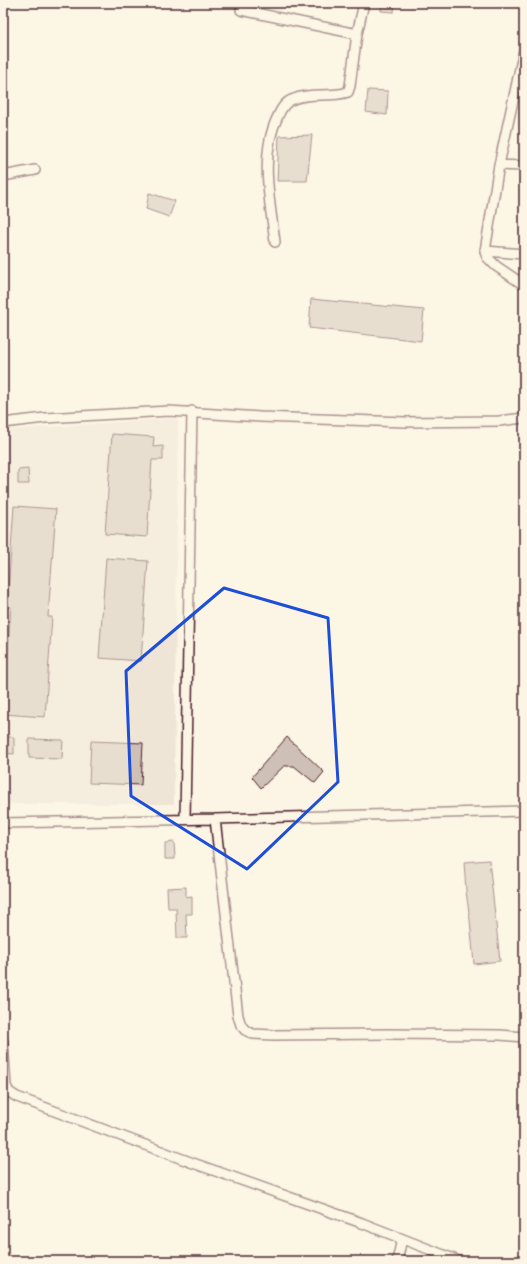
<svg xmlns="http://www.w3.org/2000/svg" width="527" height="1264" viewBox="0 0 527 1264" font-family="Mali,sans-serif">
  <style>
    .built { fill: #eee5d7 }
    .building { fill: #cfc0b7; stroke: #4a1f2b }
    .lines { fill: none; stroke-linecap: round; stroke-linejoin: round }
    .minor-casing { stroke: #4a1f2b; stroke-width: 12 }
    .minor { stroke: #fcf5e5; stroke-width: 9 }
    .marked { fill: none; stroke: #1d4ed8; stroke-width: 3; stroke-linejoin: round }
  </style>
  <rect width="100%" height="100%" fill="#fcf5e5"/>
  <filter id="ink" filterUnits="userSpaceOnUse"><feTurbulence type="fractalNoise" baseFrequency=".025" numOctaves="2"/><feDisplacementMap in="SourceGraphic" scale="8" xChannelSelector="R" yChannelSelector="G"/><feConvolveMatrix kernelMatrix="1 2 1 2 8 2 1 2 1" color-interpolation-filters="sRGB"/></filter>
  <g filter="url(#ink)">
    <path class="built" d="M178,418L174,804H3V430Z"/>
    <path class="building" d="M381,3H395L394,12L381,11Z
      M368,90L388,91L387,115L366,112Z
      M312,135L307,181H277L279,136Z
      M149,193L175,201L169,217L146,209Z
      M311,299L424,310L421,341L309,328Z
      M112,434L154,437L153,447L163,446V460H152L147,537L105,534Z
      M28,469L29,484H18V470Z
      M14,506L56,509L48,617H52L45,717L3,714L11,607H7Z
      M106,558L148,561L141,661L99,658Z
      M3,737H14V754L3,753Z
      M287,737L324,772L315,783L294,766H284L261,788L252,777Z
      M29,739L63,740L62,759L29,758Z
      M91,741L143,743L141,785L89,783Z
      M174,842L175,859H165V843Z
      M489,860L500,961L474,964L470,920L466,891L464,862Z
      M186,887V897L192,896V914H186L187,938H177L176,908H168L167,888Z"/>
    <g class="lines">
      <g class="minor-casing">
        <path id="minor" d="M241,10L357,34
          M524,50L499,165L485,251L487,257L496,266L524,285
          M499,165L524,166
          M3,176L35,170
          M275,242C270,201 259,154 278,116C281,109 286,101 294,99C311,92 330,98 348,92L350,86L357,34L364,3
          M485,251L524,254
          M3,423L45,418L169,411L260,417L405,422L499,421L524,418
          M185,819L192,411
          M215,819L238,1016L241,1025L245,1030L253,1034L273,1035L388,1034L500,1035L524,1037
          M3,823L215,819L524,811
          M3,1042L6,1086L9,1092L17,1097L193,1163L362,1223L459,1261
          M397,1261L402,1239"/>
      </g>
      <use href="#minor" class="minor"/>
    </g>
  </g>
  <path d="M0 0H527V1264H0ZM224,588L328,618L338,782L247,869L131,796L126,671Z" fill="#fcf5e5" fill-opacity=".55" fill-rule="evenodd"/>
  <path class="marked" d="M224,588L328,618L338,782L247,869L131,796L126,671Z"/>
  <rect width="527" height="1264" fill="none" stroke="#fcf5e5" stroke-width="16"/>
  <rect x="8" y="8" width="511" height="1248" fill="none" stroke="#4a1f2b" stroke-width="1.5" filter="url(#ink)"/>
</svg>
